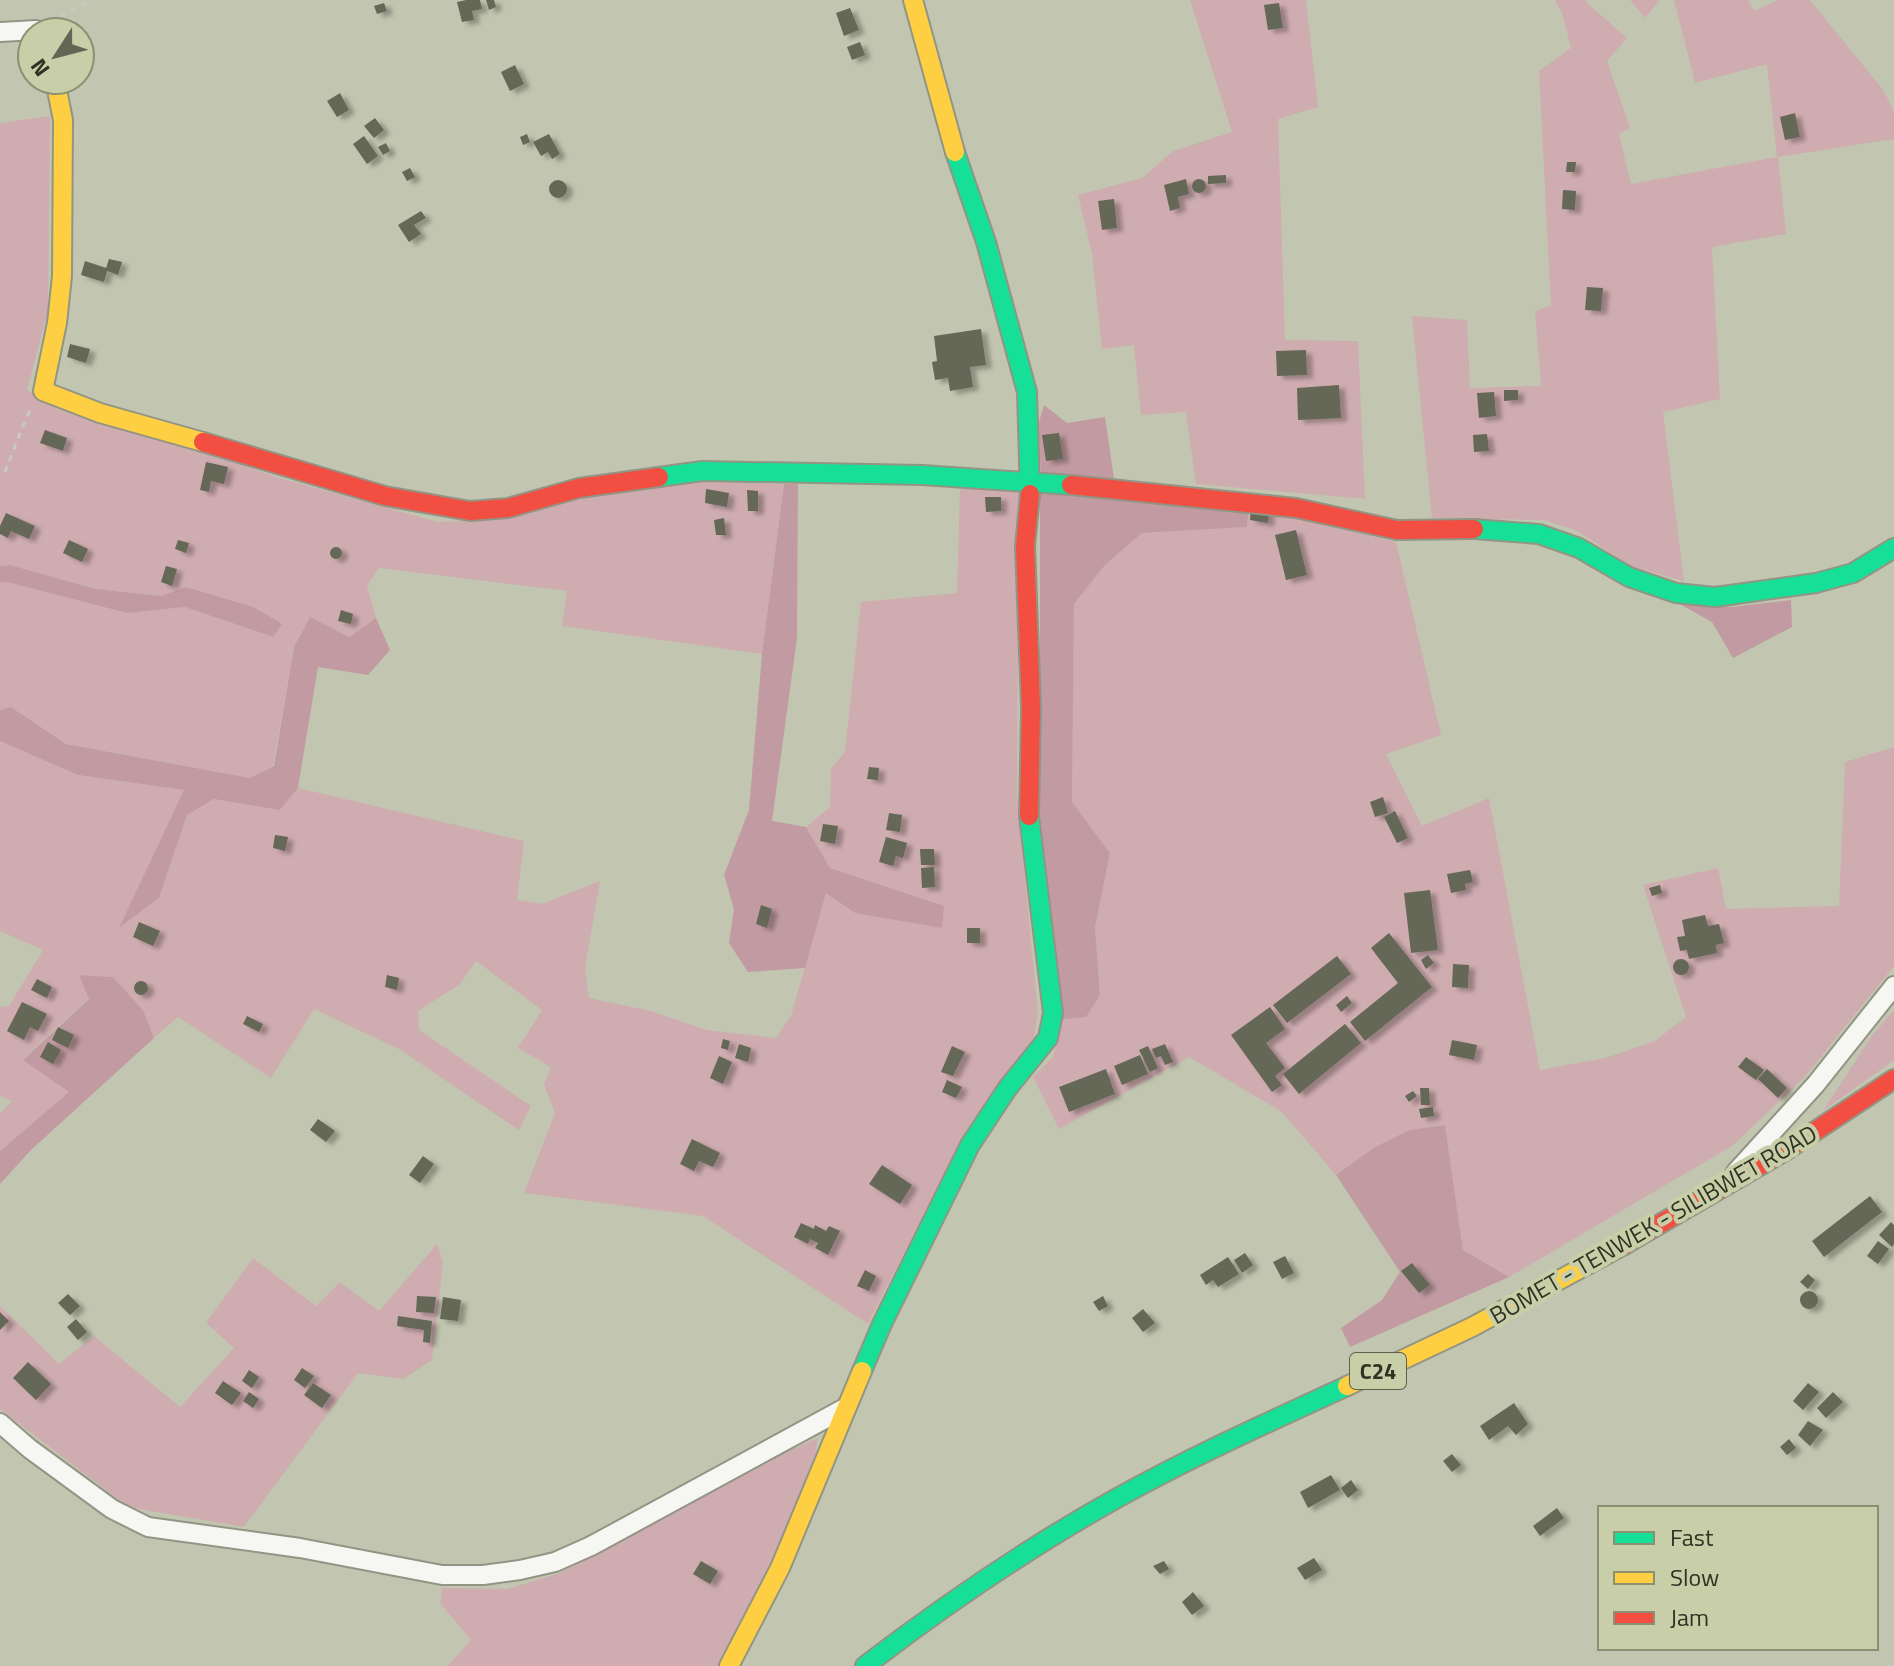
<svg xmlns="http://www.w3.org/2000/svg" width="1894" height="1666" viewBox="0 0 1894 1666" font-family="'Titillium Web',sans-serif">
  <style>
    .green { fill: #cfacb0 }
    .forest { fill: #c19ba1 }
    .building { fill: #656756; filter: url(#shadow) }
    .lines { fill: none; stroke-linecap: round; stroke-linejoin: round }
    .street-casing { stroke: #929584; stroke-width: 22 }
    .fast-casing { stroke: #929584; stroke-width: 22 }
    .slow-casing { stroke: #929584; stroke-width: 22 }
    .jam-casing { stroke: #929584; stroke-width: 22 }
    .path { stroke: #c9c9c4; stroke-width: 3; stroke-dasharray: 6 6; stroke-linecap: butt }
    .street { stroke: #f6f6f3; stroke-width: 18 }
    .fast { stroke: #16e098; stroke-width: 18 }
    .slow { stroke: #ffcf43; stroke-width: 18 }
    .jam { stroke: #f24e42; stroke-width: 18 }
    .labels { text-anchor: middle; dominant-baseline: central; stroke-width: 8; stroke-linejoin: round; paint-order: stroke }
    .shield { fill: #c8cea8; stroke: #5e614b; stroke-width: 2 }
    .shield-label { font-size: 22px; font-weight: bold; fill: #303223 }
    .street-label { font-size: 24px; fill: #303223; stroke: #c8cea8 }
  </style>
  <defs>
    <filter id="shadow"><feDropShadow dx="6" dy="3.5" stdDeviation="2" flood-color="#0004"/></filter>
  </defs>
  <rect width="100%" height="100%" fill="#c2c6b0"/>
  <path class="green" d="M1190,0H1306L1318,107L1278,119L1285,340L1358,341L1365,499L1196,484L1186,412L1141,415L1134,345L1102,349L1092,254L1078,195L1142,178L1173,151L1232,132Z
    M1555,0H1588L1585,1L1627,38L1607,61L1630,128L1619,134L1631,184L1777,157L1767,64L1695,83L1674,0H1748L1754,11L1779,0H1810L1884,91L1894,112V139L1778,157L1786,234L1712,247L1720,399L1663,412L1684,581L1633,567L1577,531L1544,520L1432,518L1412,316L1467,320L1470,388L1541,386L1535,311L1551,306L1539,71L1571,48L1562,13Z
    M1630,0H1660L1645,18Z
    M50,116L48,311L27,390L88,419L157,435L280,478L438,522L506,519L580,497L703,482L784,484L762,654L562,626L567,591L379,568L367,585L376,618L349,637L310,617L294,647L273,766L250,778L66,744L11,707L0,710V582H7L127,613L185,607L272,637L187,587L161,596L96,589L10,565L0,566V123Z
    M960,487L1019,492L1017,794L1038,1014L1033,1041L970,1124L868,1324L703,1216L524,1193L555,1113L544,1085L551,1067L518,1048L542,1010L476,961L460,984L418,1011L419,1030L531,1106L519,1130L399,1049L314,1009L271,1078L178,1017L154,1038L143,1010L113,977L80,975L89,998L23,1059L70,1092L0,1151V1114L12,1101L0,1096V1007L9,1006L43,950L0,931V741L78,775L184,790L121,927L159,898L187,815L214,799L280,810L298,788L524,841L517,900L542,904L600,881L585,968L589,998L651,1011L707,1030L776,1038L791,1016L826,893L855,913L942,927L944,906L830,868L806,827L830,807L831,768L845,752L861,602L957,593Z
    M1249,507L1396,542L1441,735L1386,754L1422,826L1489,798L1540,1070L1605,1058L1655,1041L1686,1017L1643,885L1718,868L1726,909L1839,906L1845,762L1894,747V966L1803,1079L1732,1146L1509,1277L1463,1250L1445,1125L1409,1130L1375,1147L1336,1175L1282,1112L1189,1057L1059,1129L1033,1077L1053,1057L1062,1019L1100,994L1095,929L1110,853L1072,802L1074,604L1105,565L1142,533L1247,527Z
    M1894,1010V1060L1823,1111L1871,1037Z
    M437,1244L443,1262L432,1360L403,1379L358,1373L244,1527L128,1507L0,1409V1306L59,1364L94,1336L180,1407L234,1348L206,1323L253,1258L316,1306L340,1282L379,1311Z
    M818,1438L814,1463L760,1589L721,1666H448L471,1640L440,1603L442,1588L507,1589L560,1573L769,1460Z"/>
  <path class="forest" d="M1044,405L1067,423L1105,417L1114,479L1041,473L1037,429Z
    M784,484H798L797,638L772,821L806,827L830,868L944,906L942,928L855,913L826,893L805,968L748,972L729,943L734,909L724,875L749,810L762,654Z
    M1040,491L1249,507L1247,527L1142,533L1105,565L1074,604L1072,802L1110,853L1095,928L1100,995L1086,1017L1062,1019L1040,817Z
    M10,565L96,589L161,596L186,587L253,607L282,624L273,637L185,607L127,613L7,582H0V566Z
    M1791,600L1792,627L1733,658L1712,622L1676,602L1731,607Z
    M310,617L349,637L376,618L390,650L368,675L318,667L298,788L280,810L214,799L187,815L159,898L119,928L184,790L78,775L0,741V710L11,707L66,744L250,778L274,766L294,647Z
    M79,975L113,977L143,1010L154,1038L31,1150L0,1184V1151L69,1092L23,1060L89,999Z
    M1445,1125L1463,1250L1509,1277L1350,1347L1341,1328L1382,1300L1400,1272L1336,1175L1375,1147L1409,1130Z"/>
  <path class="building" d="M466,0H480L482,9L472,11L474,20L462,22L457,2Z
    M486,0H494L496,7L489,10Z
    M384,3L387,11L377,14L374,6Z
    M1279,3L1283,28L1268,30L1264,5Z
    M850,8L859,30L844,36L836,13Z
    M860,42L865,55L852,60L847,47Z
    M515,65L524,84L510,91L501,72Z
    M340,93L349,110L337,117L327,101Z
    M1795,113L1800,137L1785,140L1780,117Z
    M375,118L384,130L374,138L364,126Z
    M527,134L530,142L523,145L520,137Z
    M549,134L560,154L552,159L548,152L541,156L533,142Z
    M364,136L378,156L367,164L353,144Z
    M386,143L390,151L383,155L378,147Z
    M1567,162H1576L1575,172H1566Z
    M410,168L415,177L407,181L402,172Z
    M1226,175V183L1208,184V176Z
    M1186,179L1189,194L1178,197L1180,208L1170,211L1164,185Z
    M1192 186a7 7 0 1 1 14 0a7 7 0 1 1-14 0Z
    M549 189a9 9 0 1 1 18 0a9 9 0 1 1-18 0Z
    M1563,190L1576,191L1575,210L1562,209Z
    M1114,199L1117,228L1102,230L1098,201Z
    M421,211L426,218L414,225L421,234L409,242L398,225Z
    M109,259L122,262L118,275L107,271L104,282L81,275L85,261L106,268Z
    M1587,287L1603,288L1601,311L1585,310Z
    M981,329L986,365L970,367L973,387L950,391L948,378L935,380L932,362L937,361L934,336Z
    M70,344L90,349L86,363L67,357Z
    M1306,350L1307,375L1277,376L1276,351Z
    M1339,385L1341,418L1298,420L1297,388Z
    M1504,390H1518V400L1504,401Z
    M1494,392L1496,416L1479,418L1477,393Z
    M45,430L67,438L63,451L40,443Z
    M1059,433L1063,459L1046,461L1042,435Z
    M1487,434L1489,451L1474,452L1473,435Z
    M206,462L228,467L224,484L211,481L209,492L200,490Z
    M706,489L729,493L727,507L705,503Z
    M747,490L758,491V511H748Z
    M985,497H1001V511L986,512Z
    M1251,509L1269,511L1268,523L1250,520Z
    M6,513L35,526L29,539L11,531L8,538L0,534V526Z
    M724,518L726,535H716L714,520Z
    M1296,530L1307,575L1286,580L1275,535Z
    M69,540L88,549L82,562L63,553Z
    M178,540L189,543L186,553L175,549Z
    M330 553a6 6 0 1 1 12 0a6 6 0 1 1-12 0Z
    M166,566L177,569L172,586L161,582Z
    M341,610L353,614L351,624L338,621Z
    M869,767L879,768L878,780L867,779Z
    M1383,797L1388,813L1375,817L1370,802Z
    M1395,811L1408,838L1397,843L1384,817Z
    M889,813L902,815L900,832L886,830Z
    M823,824L838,826L835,844L820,841Z
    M275,835L288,837L285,851L273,848Z
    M886,837L907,843L903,858L896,856L893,866L879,862Z
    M920,849H934L935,865H921Z
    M934,867L935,887L922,888L921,868Z
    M1470,870L1473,882L1465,884L1466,890L1451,893L1447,874Z
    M1660,885L1662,893L1652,896L1649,888Z
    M1430,890L1438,950L1411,953L1404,893Z
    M761,905L772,909L767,928L756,924Z
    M1705,915L1708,926L1719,924L1724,943L1716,945L1717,953L1689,959L1687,950L1680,951L1677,937L1685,936L1682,920Z
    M139,922L160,931L153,946L133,937Z
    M967,928H980V943H967Z
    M1389,933L1432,987L1365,1041L1350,1022L1398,983L1371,948Z
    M1428,955L1434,963L1426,969L1421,960Z
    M1337,956L1351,974L1287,1023L1273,1005Z
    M1673 967a8 8 0 1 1 16 0a8 8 0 1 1-16 0Z
    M1453,964L1469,965L1468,988L1452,987Z
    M387,975L399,978L397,990L385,987Z
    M37,979L52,987L47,998L31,990Z
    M134 988a7 7 0 1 1 14 0a7 7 0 1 1-14 0Z
    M1347,996L1352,1003L1341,1012L1336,1005Z
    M22,1002L47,1014L38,1031L30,1027L24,1040L7,1031Z
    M1270,1007L1285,1029L1266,1043L1285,1068L1275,1076L1282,1085L1272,1092L1231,1035Z
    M247,1016L263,1024L259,1032L243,1024Z
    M1345,1024L1361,1043L1299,1094L1283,1074Z
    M58,1027L74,1035L68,1048L52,1040Z
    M723,1039L730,1041L728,1050L721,1048Z
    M1452,1040L1477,1045L1474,1060L1449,1055Z
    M48,1042L61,1050L53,1064L40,1057Z
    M739,1044L751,1048L748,1062L735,1058Z
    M1165,1044L1173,1062L1165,1065L1161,1056L1156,1058L1152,1049Z
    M952,1046L965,1052L953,1076L941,1072Z
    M1148,1046L1158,1068L1150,1072L1139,1050Z
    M1140,1055L1148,1074L1122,1085L1114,1066Z
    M719,1056L732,1062L723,1084L710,1078Z
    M1746,1057L1764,1070L1756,1080L1738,1067Z
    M1106,1069L1115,1094L1069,1112L1059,1087Z
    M1767,1069L1787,1088L1778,1098L1758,1079Z
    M947,1080L962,1087L956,1098L942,1092Z
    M1420,1088H1429L1430,1105H1421Z
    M1413,1091L1417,1096L1409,1102L1405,1096Z
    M1433,1107L1434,1116L1421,1118L1419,1109Z
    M318,1119L335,1131L326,1142L310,1130Z
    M692,1139L720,1153L713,1167L699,1161L694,1171L680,1164Z
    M423,1156L434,1164L420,1183L409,1175Z
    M882,1165L912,1185L900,1204L869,1184Z
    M1870,1196L1882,1212L1824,1257L1812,1241Z
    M1891,1222L1894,1225V1244L1892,1247L1879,1235Z
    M801,1223L814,1229L815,1225L826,1231L829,1226L840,1231L828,1255L815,1248L818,1243L810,1239L808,1244L794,1237Z
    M1878,1241L1889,1249L1878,1264L1867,1256Z
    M1245,1253L1253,1265L1242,1273L1234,1260Z
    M1285,1256L1294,1273L1282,1279L1273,1262Z
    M1228,1257L1239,1274L1218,1287L1213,1280L1206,1285L1200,1275Z
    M1412,1263L1430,1285L1419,1293L1401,1271Z
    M865,1270L876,1276L869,1291L857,1286Z
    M1808,1274L1815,1280L1808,1289L1800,1282Z
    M1800 1300a9 9 0 1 1 18 0a9 9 0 1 1-18 0Z
    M68,1294L80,1306L70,1315L58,1303Z
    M417,1296L436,1297L434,1313L416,1312Z
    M1103,1296L1108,1306L1099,1311L1093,1302Z
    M443,1297L461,1300L458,1321L440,1319Z
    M1143,1309L1155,1323L1143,1332L1132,1318Z
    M0,1312L9,1321L0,1330Z
    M398,1316L432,1321L430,1343L423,1342L424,1330L397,1326Z
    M76,1319L87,1332L78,1340L67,1327Z
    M28,1362L51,1384L36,1400L13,1378Z
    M302,1368L314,1376L305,1388L294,1380Z
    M249,1370L259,1377L252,1388L242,1381Z
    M223,1381L241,1393L232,1405L215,1393Z
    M313,1383L331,1395L322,1408L304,1395Z
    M1808,1383L1819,1392L1803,1410L1793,1401Z
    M249,1392L259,1399L253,1408L243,1401Z
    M1833,1392L1843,1402L1826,1418L1817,1408Z
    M1514,1403L1528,1424L1516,1435L1508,1426L1489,1440L1480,1426Z
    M1808,1421L1823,1430L1810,1446L1798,1435Z
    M1789,1439L1796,1448L1787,1455L1780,1447Z
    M1452,1454L1461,1465L1452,1472L1443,1461Z
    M1331,1475L1340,1490L1308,1508L1300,1492Z
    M1351,1480L1358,1490L1348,1498L1341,1488Z
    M1557,1508L1564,1518L1540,1536L1533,1526Z
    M1314,1558L1322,1570L1305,1580L1297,1568Z
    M701,1561L718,1571L710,1584L693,1574Z
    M1164,1561L1169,1569L1160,1574L1153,1566Z
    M1193,1592L1204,1606L1192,1615L1182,1602Z"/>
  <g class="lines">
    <g class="street-casing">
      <path id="street" d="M0,32L36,30L37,32
        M1735,1173L1816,1084L1894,986
        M0,1423L30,1449L112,1509L148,1527L300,1548L442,1575H483L520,1570L555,1562L591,1546L845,1408"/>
    </g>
    <g class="fast-casing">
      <path id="fast" d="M955,152L986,242L1027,392L1030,494
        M659,477L702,471L922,475L1071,485
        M1474,529L1539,534L1579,548L1629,577L1676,593L1715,597L1816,583L1853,573L1894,548
        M862,1371L882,1324L970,1145L1007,1089L1048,1038L1053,1013L1029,816
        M865,1666C959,1594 1060,1526 1166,1472C1225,1441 1287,1414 1347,1386"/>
    </g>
    <g class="slow-casing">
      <path id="slow" d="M913,0L955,152
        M55,80L63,120L62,276L57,323L43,391L100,413L203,442
        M1347,1386L1472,1327L1624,1245
        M729,1666L780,1568L862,1371"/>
    </g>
    <g class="jam-casing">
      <path id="jam" d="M203,442L385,496L470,511L508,508L579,488L659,477
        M1071,485L1296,508L1397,530L1474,529
        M1029,816L1031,707L1025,546L1030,494
        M1624,1245L1785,1151L1894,1079"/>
    </g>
    <path class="path" d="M50,22L92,0
      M5,472L26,418L32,407"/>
    <use href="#street" class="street"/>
    <use href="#fast" class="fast"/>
    <use href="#slow" class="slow"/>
    <use href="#jam" class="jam"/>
  </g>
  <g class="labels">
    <rect class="shield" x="1350" y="1353" width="56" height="36" rx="6"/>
    <g class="shield-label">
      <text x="1378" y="1371">C24</text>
    </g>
    <g class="street-label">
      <text transform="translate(1653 1224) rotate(-30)">BOMET - TENWEK - SILIBWET ROAD</text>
    </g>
  </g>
  <rect x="1598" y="1506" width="280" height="144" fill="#c8cea8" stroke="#8b9073" stroke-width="2"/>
  <rect x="1614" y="1532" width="40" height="12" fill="#16e098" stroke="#8b9073" stroke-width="2"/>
  <text x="1670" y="1546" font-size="24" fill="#303223">Fast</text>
  <rect x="1614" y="1572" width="40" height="12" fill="#ffcf43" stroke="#8b9073" stroke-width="2"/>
  <text x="1670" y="1586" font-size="24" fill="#303223">Slow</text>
  <rect x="1614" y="1612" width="40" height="12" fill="#f24e42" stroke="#8b9073" stroke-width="2"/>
  <text x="1670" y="1626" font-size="24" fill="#303223">Jam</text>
  <g transform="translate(56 56) rotate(234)"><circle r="38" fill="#c8cea8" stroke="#8b9073" stroke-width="2"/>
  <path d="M0-6L14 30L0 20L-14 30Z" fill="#636654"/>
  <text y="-12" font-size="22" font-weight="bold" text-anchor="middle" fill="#303223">N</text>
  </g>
</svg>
